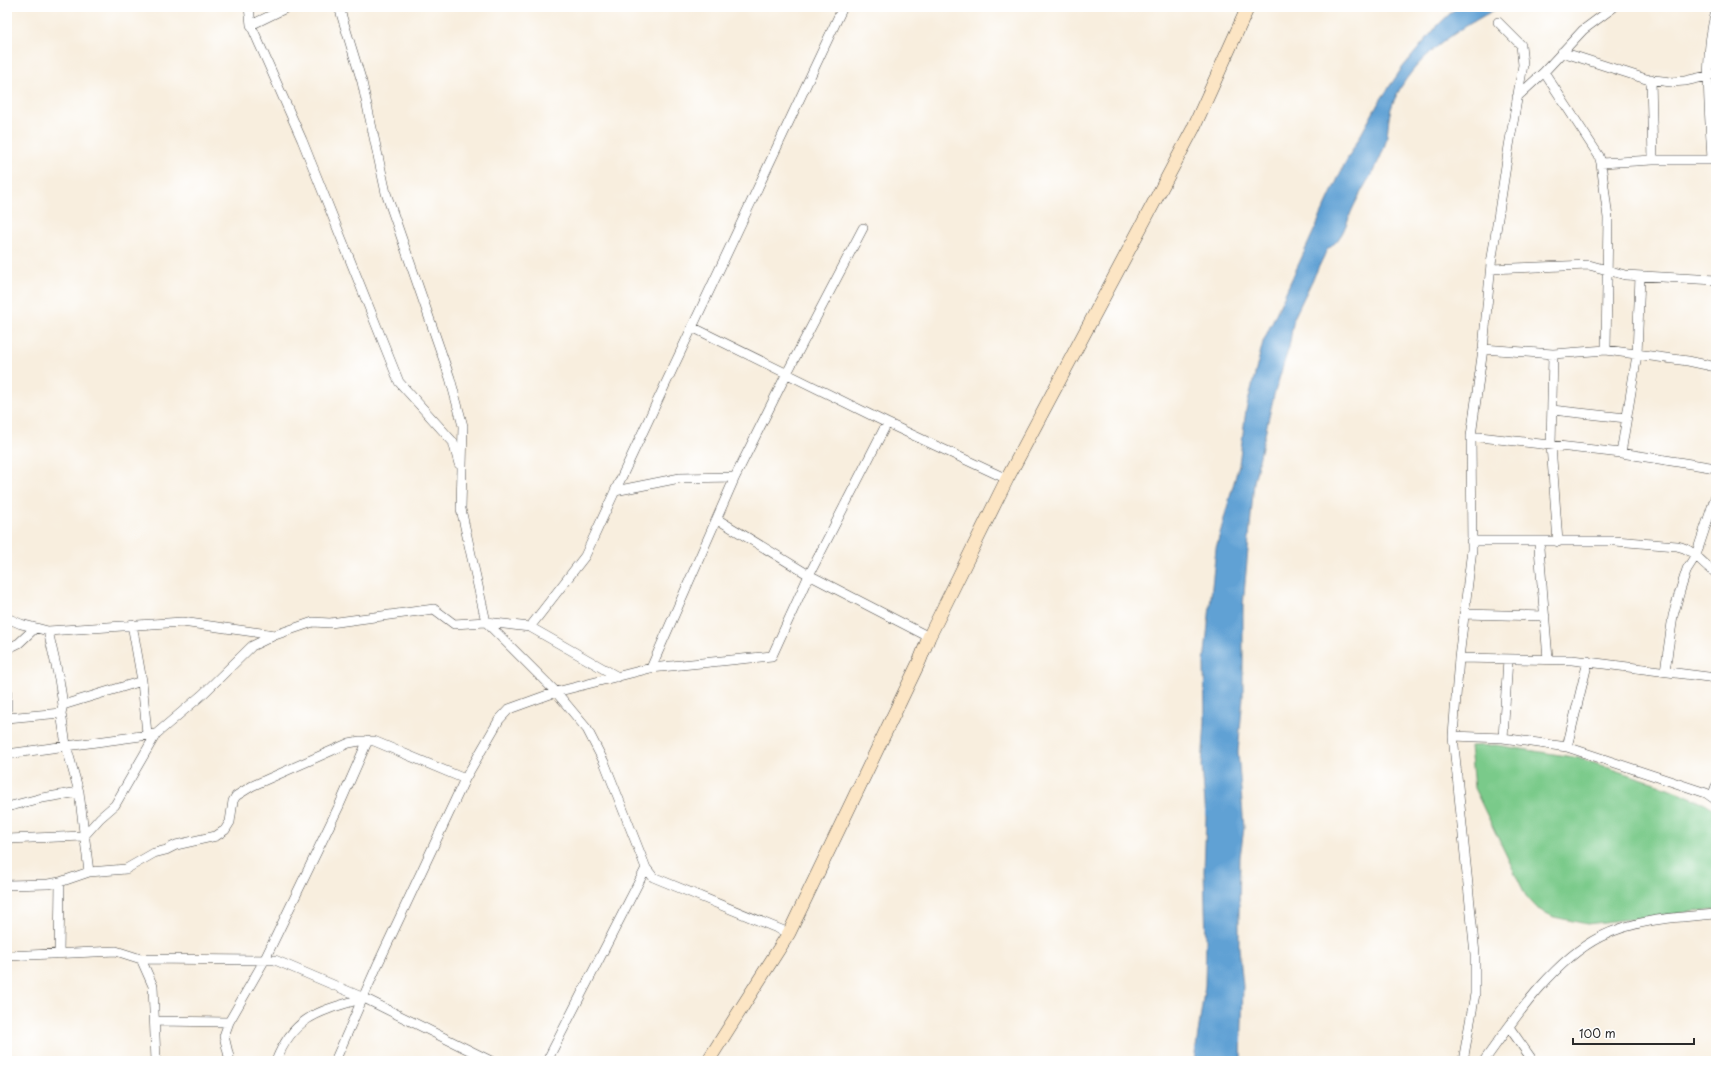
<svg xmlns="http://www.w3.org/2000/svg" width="1723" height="1068" viewBox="0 0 1723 1068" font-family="'Playpen Sans',sans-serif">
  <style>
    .green { fill: #7aca8a; stroke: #527a5a }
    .water { fill: #61a1d4; stroke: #466680 }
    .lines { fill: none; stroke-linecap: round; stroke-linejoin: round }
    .street-casing { stroke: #4a4846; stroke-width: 10 }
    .secondary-casing { stroke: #4a4846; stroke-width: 14 }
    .street { stroke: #fff; stroke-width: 9 }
    .secondary { stroke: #fce5c4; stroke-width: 13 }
  </style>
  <rect width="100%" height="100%" fill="#fff"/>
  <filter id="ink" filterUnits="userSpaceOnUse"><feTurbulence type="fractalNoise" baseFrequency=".025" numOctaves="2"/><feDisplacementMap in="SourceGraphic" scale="8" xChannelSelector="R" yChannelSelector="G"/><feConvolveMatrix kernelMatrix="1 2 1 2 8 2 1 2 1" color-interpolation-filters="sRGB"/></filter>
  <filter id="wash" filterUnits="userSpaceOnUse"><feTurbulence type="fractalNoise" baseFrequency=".012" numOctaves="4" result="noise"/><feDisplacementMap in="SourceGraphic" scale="16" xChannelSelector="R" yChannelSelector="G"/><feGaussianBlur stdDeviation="0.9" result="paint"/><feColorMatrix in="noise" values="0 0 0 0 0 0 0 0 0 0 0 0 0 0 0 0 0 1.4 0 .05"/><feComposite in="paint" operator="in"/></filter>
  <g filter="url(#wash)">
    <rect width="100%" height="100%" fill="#f8eede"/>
    <path class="green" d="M1496,745L1579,758L1658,784L1705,803L1716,810V909L1587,924L1554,917L1538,909L1526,896L1474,788L1470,746Z"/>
    <path class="water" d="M1457,7H1500C1458,29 1412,57 1393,103C1387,117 1389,134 1384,148C1377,168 1365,183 1356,202C1345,222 1347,235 1327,250L1294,318L1289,347L1274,395L1254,482L1243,606V697L1238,752L1244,828L1240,857L1239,915V948L1243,986L1241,1061H1194L1205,985L1206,940L1204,871L1206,817L1202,766L1205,721L1204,663L1216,548L1239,464L1246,410L1263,342L1344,165L1379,102L1402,68L1438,25Z"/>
  </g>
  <g filter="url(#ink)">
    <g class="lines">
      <g class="street-casing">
        <path id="street" d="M249,7L251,25L302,140L399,382L453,442L459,464
          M339,7L362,82L386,193L450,378L463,426L461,509L486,622L556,692L587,729L605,764L646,868L653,877L789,933
          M251,25L288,7
          M1562,52L1646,79L1671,82L1685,81L1716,74
          M1544,72L1599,156L1601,163L1608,218L1606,350
          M1651,79L1653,160
          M1517,97L1544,72L1583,30L1614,7
          M1712,160C1710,111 1703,58 1716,11
          M1601,163L1653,160H1716
          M1491,269L1589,265L1625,275L1716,280
          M692,327L887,423L1007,479
          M1483,349L1553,354L1606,350L1688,361L1716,367
          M1553,354L1551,445L1558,542
          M1552,410L1626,418
          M1471,436L1621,453L1716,468
          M1621,453L1637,355L1640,276
          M615,491L843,7
          M717,519L809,575L929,637
          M1471,541H1615L1677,546C1694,549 1702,564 1716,573
          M1541,541L1539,548L1548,659
          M1464,614L1545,616
          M7,618L21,624L48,631L182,622L275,635
          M132,624L142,681L147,734
          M530,627L585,556L615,491L680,478L735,477
          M48,631L59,679L63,705L61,713L66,745L79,792L89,872
          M7,649L19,643L35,628
          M1459,658L1572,660L1716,678
          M651,668L735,477L787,373L863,228
          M1665,671L1673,616L1680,591L1687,569L1696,555L1716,495
          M7,693V717
          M63,705L142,681
          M7,718L61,713
          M1453,736L1503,738L1567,747L1706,793L1716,800
          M1503,738L1508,659
          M1567,747L1588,661
          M7,754L156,734L203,694L252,646L275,635L313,622L330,623L434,609L454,624L486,622L530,627L618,677
          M1712,797L1716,786
          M7,807L42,798L79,792
          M7,839L84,836L100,818L115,805L156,734
          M7,885L48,884L60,882L89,872L126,869L154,853L166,850L176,845L216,836L225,830L230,822L233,801L236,796L252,786L349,743L360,741H374L465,779
          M59,954L60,882
          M7,956L116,951L141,959L275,960L364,998L491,1061
          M141,959L153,986L156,1061
          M156,1021L229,1022
          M1509,1027L1533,1061
          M230,1061L224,1036L229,1022L264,961L339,806L368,740
          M276,1061C294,1015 321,1011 364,998
          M335,1061L377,966L465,779L499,720L509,709L556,692L651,668L772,656L809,575L887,423
          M547,1061L646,868
          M1463,1061L1475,994V954L1453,736L1459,658L1472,549L1471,436L1483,349L1491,264L1509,146L1523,65L1521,45L1498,22
          M1484,1061C1514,1019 1553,961 1600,937C1635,919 1678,917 1716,914"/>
      </g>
      <g class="secondary-casing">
        <path id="secondary" d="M708,1061L789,933L920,660L929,637L1007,479L1193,129L1248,7"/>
      </g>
      <use href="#street" class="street"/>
      <use href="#secondary" class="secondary"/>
    </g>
  </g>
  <rect width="1723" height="1068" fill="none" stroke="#fff" stroke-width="24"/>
  <path d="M1573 1038v6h121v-6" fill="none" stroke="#2b2b2b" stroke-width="2"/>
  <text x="1579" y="1038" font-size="12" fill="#2b2b2b" stroke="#ffffff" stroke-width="3" paint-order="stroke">100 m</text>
</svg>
